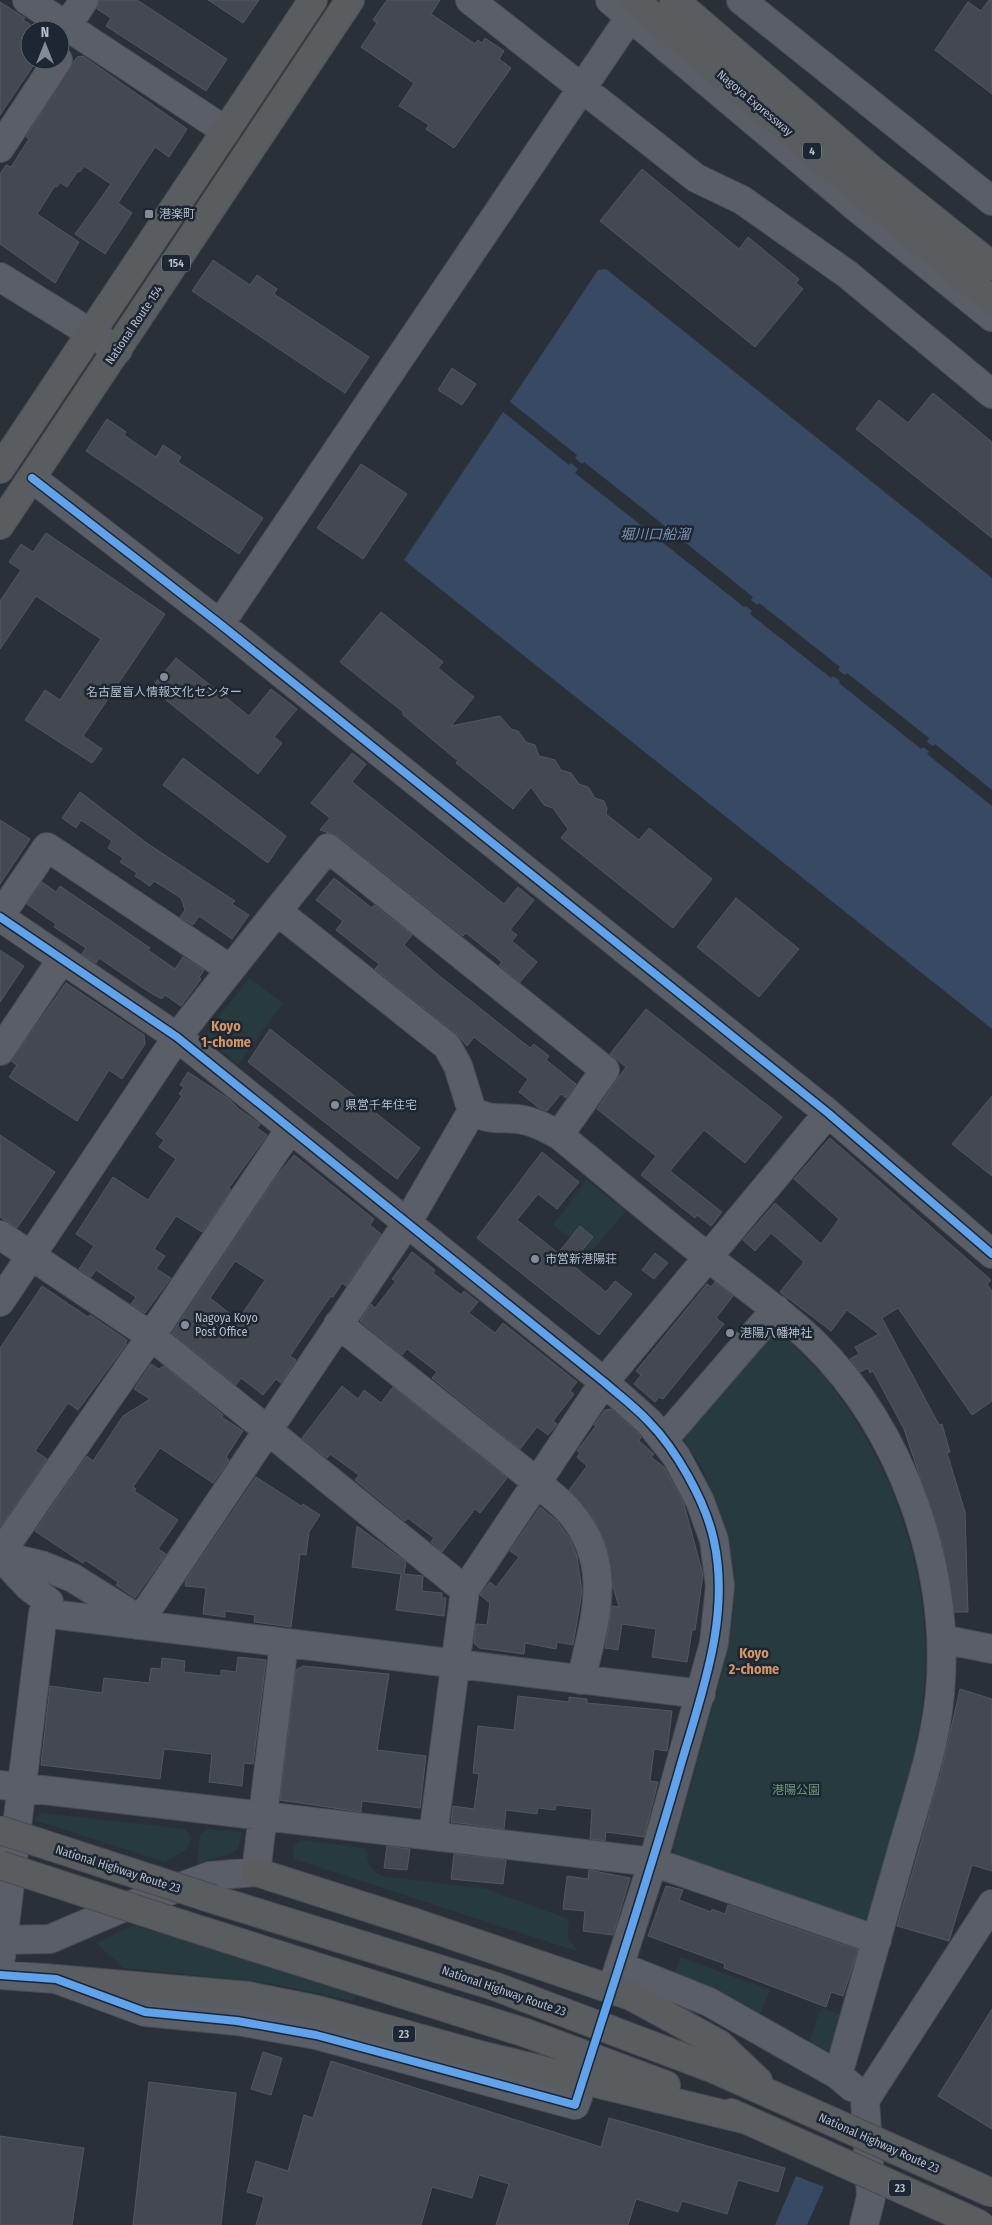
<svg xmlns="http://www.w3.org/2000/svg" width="992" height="2225" viewBox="0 0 992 2225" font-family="'Fira Sans Condensed','Noto Sans JP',sans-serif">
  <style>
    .green { fill: #273a3e }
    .water { fill: #384963 }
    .pier { fill: #2a3038 }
    .building { fill: #444950; stroke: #52575f; fill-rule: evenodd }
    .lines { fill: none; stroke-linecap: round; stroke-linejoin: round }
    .minor-tunnel { stroke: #3f454e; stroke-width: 28; stroke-dasharray: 28 14; stroke-linecap: butt }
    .minor-casing { stroke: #484c53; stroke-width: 30 }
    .highway-casing { stroke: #474c53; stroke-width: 30 }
    .minor { stroke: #5a5e66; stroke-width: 28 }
    .highway { stroke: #5a5d60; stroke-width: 28 }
    .highway-bridge-casing { stroke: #474c53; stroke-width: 30; stroke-linecap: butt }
    .highway-bridge { stroke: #5a5d60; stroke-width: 28 }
    .cycleway-casing { stroke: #1d2633; stroke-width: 11 }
    .cycleway { stroke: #60a3ed; stroke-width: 8 }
    .poi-dot { fill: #848b96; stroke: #1d2633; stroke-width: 2 }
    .labels { text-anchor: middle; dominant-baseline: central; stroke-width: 5; stroke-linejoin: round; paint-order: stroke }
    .shield { fill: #1d2633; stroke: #878f9c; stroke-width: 1 }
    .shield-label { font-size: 11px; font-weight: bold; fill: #b4bcc9 }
    .street-label { font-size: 12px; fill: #b4bcc9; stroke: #1d2633 }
    .poi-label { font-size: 12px; fill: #b4bcc9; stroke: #1d2633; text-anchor: start }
    .park-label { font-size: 12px; fill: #6b9a76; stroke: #1d2633 }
    .water-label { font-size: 14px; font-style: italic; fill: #7c92b1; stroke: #1d2633 }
    .neighbourhood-label { font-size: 14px; font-weight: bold; fill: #d59563; stroke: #1d2633 }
  </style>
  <rect width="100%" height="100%" fill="#2a3038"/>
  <path class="green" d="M249,978L283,1003L238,1065L205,1035Z
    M587,1180L626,1211L590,1253L553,1225Z
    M775,1328C800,1351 825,1375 844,1403C908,1495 939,1612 920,1723C909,1788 886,1854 869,1918L861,1922L678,1858L673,1848L726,1658L732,1598L726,1534L717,1503L702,1468L682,1437Z
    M41,1813L185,1829L191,1837L187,1849L165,1862L34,1820Z
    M208,1829L242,1832L238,1849L232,1853L197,1864L200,1835Z
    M301,1840L363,1848L367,1852C366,1864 372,1871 382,1876L486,1889L566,1918L569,1923L568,1939L579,1952L294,1859L293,1847Z
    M134,1925L356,1995L354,2001L269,1983L124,1968L96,1943Z
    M680,1957L770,1990L759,2018L674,1976Z
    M821,2008L841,2014L830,2051L820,2055L808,2046Z"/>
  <path class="water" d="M606,269L992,578V1029L404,560L598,270Z
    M796,2176L824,2187L807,2225H775Z"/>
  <path class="pier" d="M509,401L577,455L575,458L582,464L584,462L665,526L663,529L669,534L671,531L753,597L751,600L757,605L759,603L840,667L838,670L845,675L847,673L929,738L927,742L933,746L935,744L992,790V806L927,754L929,751L923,747L921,749L839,683L840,681L833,676L831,678L750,614L752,611L746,606L744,607L662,542L665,539L659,534L656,537L575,473L578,469L571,463L569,465L502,411Z"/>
  <path class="building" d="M99,0H137L227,59L206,91L106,26L111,18L97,9Z
    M208,0H259L243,23Z
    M387,0H440L431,14L475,44L478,40L482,43L485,38L504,51L499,59L511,68L454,148L426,129L429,125L399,106L414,83L361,47L377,23L373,20Z
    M989,0H992V94L935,50L968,2L981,11Z
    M0,2L25,18L23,20L30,24V60H37L0,115Z
    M83,56L187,129L169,157L155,147L118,203L132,213L105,254L75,234L111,184L84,166L80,172L78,171L67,187L60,182L57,187L55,186L37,214L79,242L55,283L0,244V174L6,165L11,167L29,139L26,137L72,64L77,57Z
    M642,169L739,249L748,237L799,279L796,283L803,289L755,347L600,221Z
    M213,260L250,285L257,275L277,289L274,294L369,357L345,393L192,291Z
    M452,368L476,384L462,405L438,390Z
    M933,393L992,442V538L856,429L879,400L908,423Z
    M107,419L126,432L124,435L156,457L163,445L181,457L178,462L263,518L239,554L86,451Z
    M361,464L407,494L363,559L317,528Z
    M46,533L165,614L83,736L102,749L92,763L25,720L45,690L60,700L101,639L36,596L0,649V601L21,570L9,562L21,544L33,552Z
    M381,612L443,662L438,668L474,697L451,726L500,716L511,729L518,731L526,742L535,745L539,756L555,760L561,770L571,773L579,784L588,787L595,798L604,801L607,808L606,814L639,840L649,828L712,879L673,928L561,838L568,829L553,808L544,805L531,787L513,809L456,763L458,761L403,715V712L340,662Z
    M176,658L249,716L271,689L297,709L274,737L282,743L258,774L151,688Z
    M352,753L366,764L352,782L504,904L518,887L534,900L510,930L517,935L512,941L537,962L520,982L499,965L502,962L466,933L463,936L338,836L320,830L330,818L311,803Z
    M183,758L286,836L268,863L163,785Z
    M80,792L148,844L235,901L232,904L249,915L232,939L199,916L193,925L180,917L185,910L181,898L154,881L150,886L135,876L137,873L120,862L123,858L108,848L112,841L81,820L76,828L62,818Z
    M0,820L30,839L0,884Z
    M334,878L372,908L374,905L412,935L404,945L437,974L530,1048L534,1044L549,1056L546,1060L576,1084L566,1098L561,1094L547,1111L539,1108L519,1092L528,1079L474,1037L467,1046L457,1034L375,969L379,964L336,930L343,921L316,900Z
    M42,882L56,892L60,886L150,948L148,950L175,969L183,957L204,970L199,978L201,979L181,1006L165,995L162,999L146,990L99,958L96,963L82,954L86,948L54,927L56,924L27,904Z
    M736,898L799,949L759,997L697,947Z
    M0,950L24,966L0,1002Z
    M66,983L144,1035L145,1044L122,1079L109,1070L77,1121L9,1077L17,1065L11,1061Z
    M646,1009L782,1117L745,1163L704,1130L670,1171L722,1212L711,1226L697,1215L695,1218L641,1175L656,1156L597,1109L626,1067L610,1054Z
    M270,1029L420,1148L397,1179L248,1062Z
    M188,1072L229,1099L239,1109L260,1124L257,1128L267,1135L229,1188L231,1190L202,1232L176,1216L154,1249L165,1256L156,1269L171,1278L145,1313L131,1304L136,1297L96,1270L91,1277L79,1269L94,1246L76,1234L113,1177L148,1200L176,1159L159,1147L164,1140L156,1134L182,1096L179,1094L184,1087L180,1085Z
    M992,1096V1176L952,1144Z
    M0,1135L55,1172L17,1228L0,1217Z
    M830,1138L991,1280L987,1284L992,1291V1401L972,1415L898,1308L882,1318L939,1425L942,1424L950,1452L947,1453L965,1512L968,1612H954L943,1546L904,1429L873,1371L870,1373L868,1368L860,1372L850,1359L859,1354L855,1347L879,1334L847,1310L831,1331L780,1292L804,1262L771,1233L755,1251L743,1240L775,1203L821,1244L839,1219L794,1179Z
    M542,1152L579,1182L557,1209L538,1194L517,1220L558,1253L580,1226L593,1237L571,1264L606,1292L615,1281L632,1294L599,1335L477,1238Z
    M294,1155L374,1219L370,1225L381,1234L346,1286L342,1283L333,1297L331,1296L311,1325L290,1356L296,1360L281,1383L276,1379L263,1395L241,1378L236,1385L172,1333L277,1176ZM235,1261L265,1280L238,1320L210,1298Z
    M412,1252L435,1270L433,1273L461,1295L464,1291L478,1302L469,1313L495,1333L503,1323L577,1382L570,1391L574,1394L553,1421L557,1424L548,1435L537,1427L520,1449L432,1378L437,1372L407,1349L402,1355L360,1321L371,1304L375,1308L396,1281L392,1279Z
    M655,1253L668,1263L654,1279L642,1270Z
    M715,1282L733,1296L716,1318L724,1324L663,1399L659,1397L655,1402L634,1384L641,1375L636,1371L707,1284L711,1287Z
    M42,1286L88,1317L90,1315L127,1340L125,1346L78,1410L68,1403L35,1451L47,1459L0,1527V1348Z
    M151,1364L159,1369L164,1366L223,1415L222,1417L243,1431L226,1457L229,1460L213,1483L160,1448L133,1487L136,1489L134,1491L178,1520L158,1549L166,1554L135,1598L116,1585L118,1582L85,1560L83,1563L35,1531L87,1456L93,1461L123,1416L150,1399L134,1389Z
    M342,1386L358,1399L364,1390L381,1403L393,1387L507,1478L480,1513L475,1509L442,1552L431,1542L434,1538L408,1518L405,1521L355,1480L359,1475L330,1454L327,1458L302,1438Z
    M611,1409L638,1433L641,1437L639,1441L654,1454L651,1457L664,1467L684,1504L703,1575L695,1630H692L687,1662L652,1657L656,1629L622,1624L618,1650L605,1648L612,1606L619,1607L613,1587L607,1548L596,1522L569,1490L587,1466L577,1457L580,1453L577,1451L596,1426L594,1425L605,1410Z
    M256,1477L301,1506L303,1504L320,1515L309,1532L306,1555L300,1554L291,1627L254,1622L255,1615L225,1611V1617L203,1614L206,1588L185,1586L186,1580Z
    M540,1507L557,1521L570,1539L577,1556L582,1592L573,1645L557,1642L556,1649L525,1643L524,1654L479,1648L474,1643L476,1624L487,1625L490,1603L480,1595L490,1582L496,1587L519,1557L510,1551Z
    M357,1526L406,1562L404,1574L423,1576L422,1591L442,1593V1598H446L444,1616L396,1610L401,1574L352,1567Z
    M238,1657L266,1660L253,1764L244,1763L242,1786L209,1782L212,1754L164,1749L160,1779L41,1765L50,1686L102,1693L104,1678L149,1683L151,1668L161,1669L162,1658L185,1661L184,1672L221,1676V1670L236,1672Z
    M303,1666L389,1674L377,1750L426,1756L420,1808L362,1801L361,1812L280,1800L296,1670Z
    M960,1689L992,1699V1871L972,1865L949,1941L897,1926L940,1776Z
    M518,1696L569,1702V1697L587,1699V1703L672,1711L667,1751L654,1749L650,1781L658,1782L644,1837L606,1832L605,1841L590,1839L592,1809L556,1805L555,1810L538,1808L537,1814L506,1810L504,1829L451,1822L453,1806L474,1809L479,1774L473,1773L478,1726L514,1730Z
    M387,1846L410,1849L407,1870L384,1868Z
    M454,1854L506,1860L503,1884L451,1879Z
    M589,1870L630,1878L613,1935L583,1931L585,1911L563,1909L567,1876L588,1879Z
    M666,1886L683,1890L679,1900L711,1912L712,1909L725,1914L728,1905L858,1950L843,1996L831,1992L826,2007L724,1968L725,1964L648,1936Z
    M992,2009V2129L938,2096Z
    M263,2052L282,2058L271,2095L251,2089Z
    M331,2061L601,2147L609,2118L785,2168L778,2192L738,2180L727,2214L682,2201L678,2212L636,2199L628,2225H496L509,2184L479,2175L472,2198L432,2187L421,2225H256L264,2197L247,2192L256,2161L288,2171L304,2115L313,2118Z
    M149,2082L236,2093L221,2225H133Z
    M0,2136L84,2148L72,2225H0Z"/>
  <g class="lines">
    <path class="minor-tunnel" d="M584,2079L616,1976"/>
    <g class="minor-casing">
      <path id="minor" d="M27,0L226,131
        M470,0L696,178L742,200L847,274L992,394
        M610,0L857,208L992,317
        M741,0L992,201
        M67,26L84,0
        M0,148L58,60
        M0,277L118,350
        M32,478L220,624L828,1113L992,1254
        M220,624L630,17
        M277,911L328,848L605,1070L559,1135
        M0,916L47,847L230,969
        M0,917L177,1037L604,1382L649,1422L676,1456L700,1501L714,1540L720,1586L714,1643L653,1862L616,1976
        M0,1051L62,959
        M472,1111C492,1121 497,1117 518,1119C533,1121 546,1128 559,1135C609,1176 658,1218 709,1258C744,1286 781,1311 813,1342C903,1430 951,1569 940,1693C935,1747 917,1798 902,1850C881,1925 860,2000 838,2075
        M0,1235L151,1336L465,1590
        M0,1302L177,1037L277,911L447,1046L458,1066L472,1111L407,1223L137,1625
        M338,1324L537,1482C547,1492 560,1501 569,1511C615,1564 595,1619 581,1680
        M663,1440L776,1309
        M0,1554L151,1336L290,1129
        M0,1555L41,1565L73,1578L140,1620
        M0,1556L28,1586L49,1602L43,1613L1,1957
        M43,1613L701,1694
        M942,1639L992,1649
        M0,1785L653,1862L877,1940
        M433,1836L465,1590L604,1382L828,1113
        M0,1940L50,1939L120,1909L210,1876L256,1872L284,1643
        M619,1966L709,2002L838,2075L852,2087
        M0,1975L56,1979L145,2012L237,2021L316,2035L575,2105L578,2097
        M864,2225L871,2197L865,2100L992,1904"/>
    </g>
    <g class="highway-casing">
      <path id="highway" d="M634,0L855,187L992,300
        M674,0L872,170L992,266
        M0,469L313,0
        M0,525L350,0
        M256,1872L413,1922L631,1996L719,2044L758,2081
        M213,1899L494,1986L714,2069L833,2122
        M184,1925L526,2033L666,2085
        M56,1979L248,1996L318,2010L476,2054L747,2120
        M731,2113L819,2152"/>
    </g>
    <use href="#minor" class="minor"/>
    <use href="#highway" class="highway"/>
    <g class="highway-bridge-casing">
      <path id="highway-bridge" d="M0,1830L213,1899
        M0,1865L184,1925
        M833,2122L992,2193
        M819,2152L981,2225"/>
    </g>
    <use href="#highway-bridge" class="highway-bridge"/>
    <g class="cycleway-casing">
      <path id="cycleway" d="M32,478L220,624L828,1113L992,1254
        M0,917L177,1037L604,1382C619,1395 635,1407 648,1421C676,1449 706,1502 714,1541C731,1619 700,1697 679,1771C647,1883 610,1994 575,2105L316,2035L237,2021L145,2012L56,1979L0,1975"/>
    </g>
    <use href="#cycleway" class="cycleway"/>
  </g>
  <g class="poi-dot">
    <rect x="144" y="209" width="10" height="10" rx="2.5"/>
    <circle cx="164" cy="677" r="5"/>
    <circle cx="335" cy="1105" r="5"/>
    <circle cx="535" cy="1259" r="5"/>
    <circle cx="185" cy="1325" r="5"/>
    <circle cx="730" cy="1333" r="5"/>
  </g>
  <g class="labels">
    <g class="shield">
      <rect x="803" y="142.5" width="18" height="17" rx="4"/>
      <rect x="162" y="254.5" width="28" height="17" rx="4"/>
      <rect x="393" y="2025.5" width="22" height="17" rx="4"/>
      <rect x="889" y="2179.5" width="22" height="17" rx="4"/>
    </g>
    <g class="shield-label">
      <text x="812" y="151">4</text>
      <text x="176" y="263">154</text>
      <text x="404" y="2034">23</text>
      <text x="900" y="2188">23</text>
    </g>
    <g class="street-label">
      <text transform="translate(755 103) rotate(40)">Nagoya Expressway</text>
      <text transform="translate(134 325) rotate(-56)">National Route 154</text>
      <text transform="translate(118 1869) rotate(18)">National Highway Route 23</text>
      <text transform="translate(504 1991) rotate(19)">National Highway Route 23</text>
      <text transform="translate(879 2143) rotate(24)">National Highway Route 23</text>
    </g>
    <g class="poi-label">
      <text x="159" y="214">港楽町</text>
      <text x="164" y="692" text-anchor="middle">名古屋盲人情報文化センター</text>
      <text x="345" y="1105">県営千年住宅</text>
      <text x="545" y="1259">市営新港陽荘</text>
      <text x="195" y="1318">Nagoya Koyo<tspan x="195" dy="14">Post Office</tspan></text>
      <text x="740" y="1333">港陽八幡神社</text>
    </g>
    <g class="park-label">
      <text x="796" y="1790">港陽公園</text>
    </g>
    <g class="water-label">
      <text x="655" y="534">堀川口船溜</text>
    </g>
    <g class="neighbourhood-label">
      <text x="226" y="1026">Koyo<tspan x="226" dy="16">1-chome</tspan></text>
      <text x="754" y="1653">Koyo<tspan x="754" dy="16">2-chome</tspan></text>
    </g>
  </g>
  <g transform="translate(45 45)"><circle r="24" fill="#1d2633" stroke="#59626f"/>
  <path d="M0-4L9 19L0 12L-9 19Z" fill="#848b96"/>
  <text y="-8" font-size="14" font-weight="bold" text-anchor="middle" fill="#b4bcc9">N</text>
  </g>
</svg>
